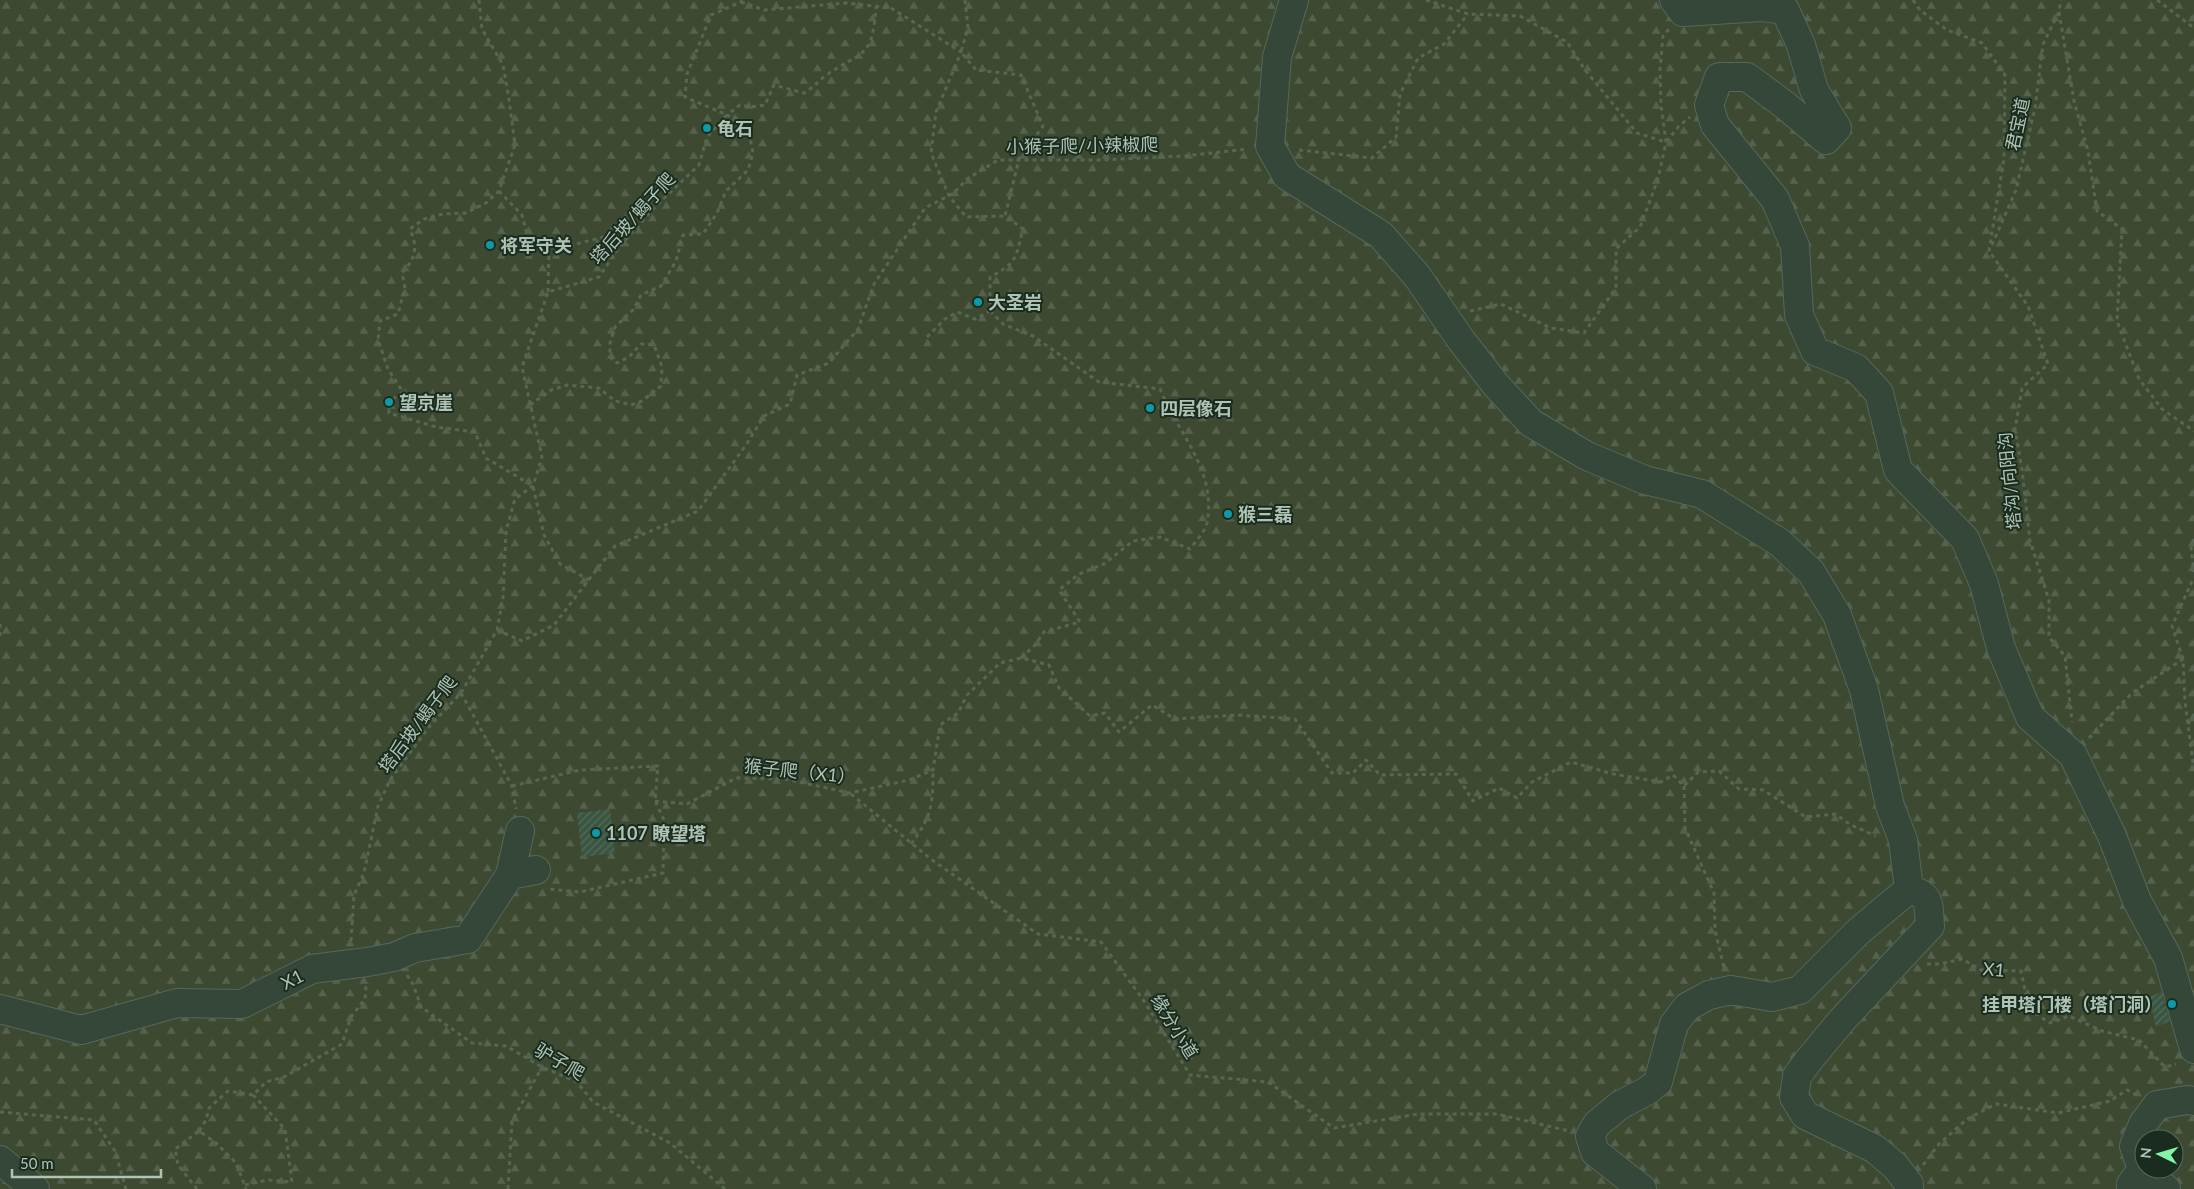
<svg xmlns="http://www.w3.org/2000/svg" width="2194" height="1189" viewBox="0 0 2194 1189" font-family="Lato,'Noto Sans SC',sans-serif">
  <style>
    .forest { fill: url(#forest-firs); fill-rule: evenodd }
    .building { fill: url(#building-hatch) }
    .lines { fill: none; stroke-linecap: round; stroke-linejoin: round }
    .minor-casing { stroke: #55685a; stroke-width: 30 }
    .path { stroke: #566753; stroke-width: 3; stroke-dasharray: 4 4; stroke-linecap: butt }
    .minor { stroke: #344739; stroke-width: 28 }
    .culture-dot { fill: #0f9aa8; stroke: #1a2c1f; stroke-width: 2 }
    .labels { text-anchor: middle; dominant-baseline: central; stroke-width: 4; stroke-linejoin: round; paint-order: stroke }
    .street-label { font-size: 18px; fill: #afc4b5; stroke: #1a2c1f }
    .poi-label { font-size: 18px; font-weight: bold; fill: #afc4b5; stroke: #1a2c1f; text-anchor: start }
  </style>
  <defs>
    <pattern id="forest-firs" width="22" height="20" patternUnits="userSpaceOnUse" patternTransform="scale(1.25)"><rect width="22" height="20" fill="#3d4a31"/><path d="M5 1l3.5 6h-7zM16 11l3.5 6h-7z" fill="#56624d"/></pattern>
    <pattern id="building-hatch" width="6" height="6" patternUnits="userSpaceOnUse" patternTransform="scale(1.25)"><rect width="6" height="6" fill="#3a5541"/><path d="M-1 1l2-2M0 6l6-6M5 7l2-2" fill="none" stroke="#546c5a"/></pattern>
  </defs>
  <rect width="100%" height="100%" fill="#213726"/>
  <path class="forest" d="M0,0H2194V1189H0ZM2144,1139H2174V1169H2144Z"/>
  <path class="building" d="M610,809L615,853L582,857L577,813Z
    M2161,992L2170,1021L2156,1027L2149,997Z"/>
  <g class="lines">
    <g class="minor-casing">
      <path id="minor" d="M1294,0L1277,57L1270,146L1287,176L1381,235L1417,276L1461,340L1496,385L1531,423L1587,456L1645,480L1702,494L1779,542L1811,572L1837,615L1864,690L1890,806L1903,840L1909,889
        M1674,0L1683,12L1762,7L1785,10L1801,45L1814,90L1837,128L1826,140L1786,106L1747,77H1719L1709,105L1715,125L1775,199L1795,246L1799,315L1815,351L1856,368L1879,393L1898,470L1965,539L1984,584L2001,648L2030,717L2073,755L2112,836L2137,901L2168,958L2194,1049
        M510,875L536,870
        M1909,889C1932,895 1928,905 1930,926L1842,1020L1809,1060L1797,1076L1794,1097L1805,1115L1875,1149L1895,1166L1909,1184V1189
        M0,1009L81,1030L177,1003L242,1004L312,969L367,962L394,957L415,948L468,939L510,875L520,831
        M0,1160L35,1189
        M2142,1169L2166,1189
        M1642,1189L1595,1152L1590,1136L1597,1124L1620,1105L1647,1091L1658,1082L1674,1024L1687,1007L1709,995L1731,990L1772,997L1800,990L1859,931L1909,889
        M2131,1189V1184L2142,1169L2134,1146L2143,1124L2157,1105L2187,1100L2194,1101"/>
    </g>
    <path class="path" d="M479,0L482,29L503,65L509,99L515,145L499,191L486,203L466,213L443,214L424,219L410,229C418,248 416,257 402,273L405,288L398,314L380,321L378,340L388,369L403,392L389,402V413L436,427L475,432L486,458L533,486L544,535L560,564L589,580
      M965,0L968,27L961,52L976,70L1021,75L1043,126L1019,159L1005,216L1023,229C1015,259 1018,262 990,277V311
      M1426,0L1468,14L1520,16L1567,42L1585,70L1637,133L1666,142L1679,126L1690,117
      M1913,0L1920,10L1947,30L1982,43L2005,75L2004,158L1989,251L2028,306L2048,364L2022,388L2015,430L2022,469L2030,541L2049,600V637L2065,656L2072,722
      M2157,0L2194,28
      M741,2L764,10L846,3L891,8L961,52L936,112L931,153L949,196L966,217L1005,216
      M2059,12L2074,101L2088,151L2097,211L2122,229L2117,321L2139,379L2162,409L2194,431
      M1299,150L1372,158L1396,137L1400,94L1418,58L1444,44L1468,14
      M499,191L522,215L529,242L549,251L604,237L629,236
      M1992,245L2016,190L2035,108L2043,44L2059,12L2061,0
      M548,292L549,251
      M990,311L1003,324L1033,336L1099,382L1160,389C1178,434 1217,470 1207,523C1205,532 1195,542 1190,549L1160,537L1133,541L1104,564L1079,574L1059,590L1080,622L1044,632L1035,645L1021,658
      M1470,311L1501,304L1551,328L1584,333L1616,288V249L1640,227L1658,179L1666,142L1661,105L1660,70L1663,36L1669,29
      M927,337L945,319L957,312L975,319L990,311
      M530,405L551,390L567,385L599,388L615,401L631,405L642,401L661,386L662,367L654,345L641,344L629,357L617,363L610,357V343L615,327L633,310L641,295L661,286L676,261L683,235L703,234L717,213L726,191L748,170L753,153L747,123L727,115L740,105L750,107L765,105L774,85L804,93C812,88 818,82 825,76C864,49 872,60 876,7
      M2194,539L2191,546L2194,572
      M0,624V638
      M497,630L522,641L554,625L615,546L698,511L746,445L764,416L790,404L797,375L829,363L858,329L874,284L925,208L954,193L967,179L998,160H1101L1184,156L1248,149
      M2183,659L2172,626L2194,577
      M461,693L512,786L516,809
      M2188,724L2194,714
      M2089,738L2132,693L2183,659L2185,702L2194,771
      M512,786L580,770L658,766L655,801L664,820L663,873L580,892L548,889
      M1684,786L1685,828L1714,893L1715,930L1724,968
      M851,794L932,860L1038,934L1101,942L1144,1001L1190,1075L1268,1082L1334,1128L1418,1114H1497L1569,1131
      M655,801L687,804L736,778L785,779L850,793L909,780L933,770L940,725L958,713L967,695L1000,663L1021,658L1049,665L1059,688L1090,716L1105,713L1119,732L1152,705L1175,719L1237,715L1295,719L1332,773H1353L1366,760L1380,775L1456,774L1473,801L1499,788L1517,798L1532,782L1571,762L1613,774L1661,782L1673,775L1684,786L1698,772L1719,771L1739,789L1763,790L1806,817L1835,814L1851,825L1876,836
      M911,844C932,816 933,804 933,770
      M351,941L354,895L364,873L378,806L390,780L429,727L461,693L497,630L503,598L506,531L515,499L533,486L542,457L522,367L548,292L599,277L619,247L656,206L699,165L707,137L727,115L685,97L687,74L711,15L741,2L742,0
      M1927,964H1940L1962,959L1981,970L2021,971L2029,1009L2050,1023L2069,1016L2102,1031L2139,1040L2165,1067L2176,1064
      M407,975L413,984L421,1007L472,1043L506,1046L542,1067L577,1082L593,1102L670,1143L725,1189
      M0,1112L94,1120L115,1151L126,1189
      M199,1131L206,1120L209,1108L228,1091L253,1095L266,1082L284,1077L342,1044L351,1017L365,999L366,986
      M1923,1165L1939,1144L1967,1119L1996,1104L2058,1113L2110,1101L2127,1090L2137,1095
      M245,1185L267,1180L292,1182L285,1129L253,1095
      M197,1189L178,1165L175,1149L199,1131L216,1143L236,1163L246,1189
      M508,1189L512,1121L542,1067"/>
    <use href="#minor" class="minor"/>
  </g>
  <g class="culture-dot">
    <circle cx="707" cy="128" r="5"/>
    <circle cx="490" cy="245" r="5"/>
    <circle cx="978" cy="302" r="5"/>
    <circle cx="389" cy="402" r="5"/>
    <circle cx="1150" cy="408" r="5"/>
    <circle cx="1228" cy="514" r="5"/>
    <circle cx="596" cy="833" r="5"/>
    <circle cx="2172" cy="1004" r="5"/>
  </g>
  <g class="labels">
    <g class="street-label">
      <text transform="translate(2017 124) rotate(-78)">君宝道</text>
      <text transform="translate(1082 145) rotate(-1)">小猴子爬/小辣椒爬</text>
      <text transform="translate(632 218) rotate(-48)">塔后坡/蝎子爬</text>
      <text transform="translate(2009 481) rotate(-96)">塔沟/向阳沟</text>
      <text transform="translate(417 724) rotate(-53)">塔后坡/蝎子爬</text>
      <text transform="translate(800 771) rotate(6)">猴子爬（X1）</text>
      <text transform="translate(1994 969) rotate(5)">X1</text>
      <text transform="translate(292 979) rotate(-27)">X1</text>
      <text transform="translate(1175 1026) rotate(58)">缘分小道</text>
      <text transform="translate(560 1061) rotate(30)">驴子爬</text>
    </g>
    <g class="poi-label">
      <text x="717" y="128">龟石</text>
      <text x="500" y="245">将军守关</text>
      <text x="988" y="302">大圣岩</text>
      <text x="399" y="402">望京崖</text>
      <text x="1160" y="408">四层像石</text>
      <text x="1238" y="514">猴三磊</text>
      <text x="606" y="833">1107 瞭望塔</text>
      <text x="2162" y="1004" text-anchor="end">挂甲塔门楼（塔门洞）</text>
    </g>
  </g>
  <g transform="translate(2159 1154) rotate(275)"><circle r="24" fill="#1a2c1f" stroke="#56695b"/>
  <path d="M0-4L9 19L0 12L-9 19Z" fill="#84f4a5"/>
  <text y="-8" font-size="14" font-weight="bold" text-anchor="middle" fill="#afc4b5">N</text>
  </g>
  <path d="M12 1169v8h149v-8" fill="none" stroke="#afc4b5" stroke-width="2.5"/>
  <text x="20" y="1169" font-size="15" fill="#afc4b5" stroke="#1a2c1f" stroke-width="4" paint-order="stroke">50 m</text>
</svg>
